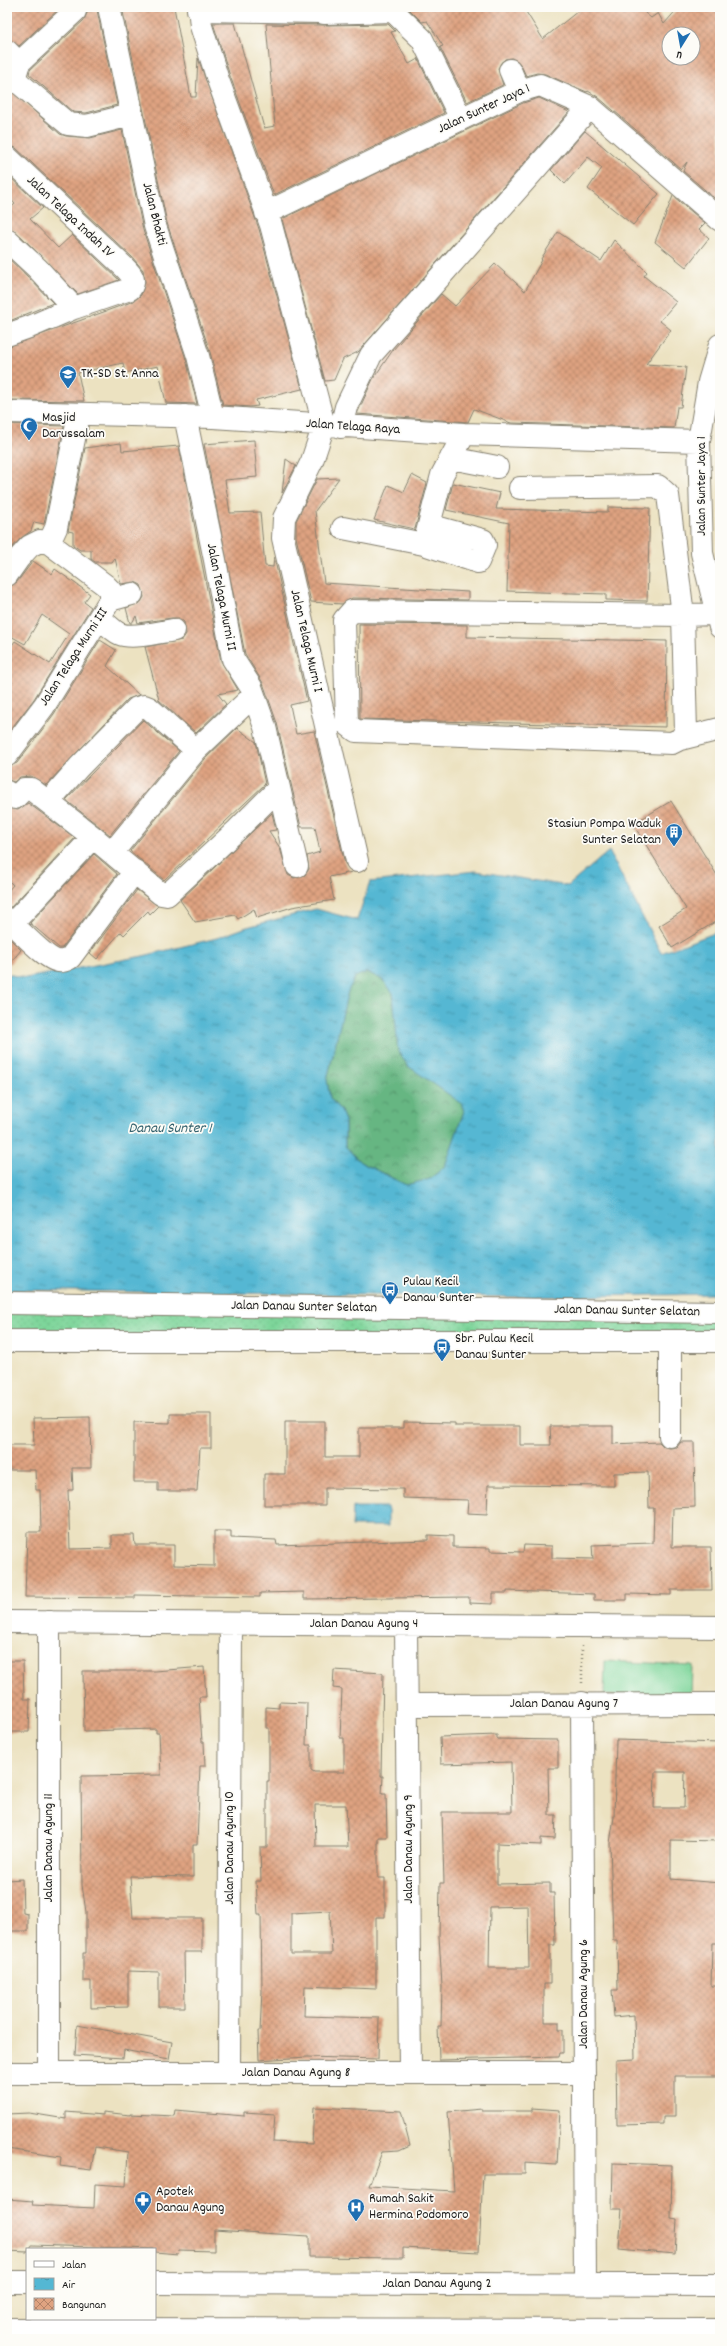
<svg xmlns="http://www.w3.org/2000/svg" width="727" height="2346" viewBox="0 0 727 2346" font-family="Dekko,sans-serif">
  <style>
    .grass { fill: url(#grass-dots); stroke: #4c785b }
    .forest { fill: url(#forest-crowns); stroke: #41694f }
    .pitch { fill: #7dd59a; stroke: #4c785b }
    .water { fill: url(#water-ripples); stroke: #386a78; fill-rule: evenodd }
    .building { fill: url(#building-cross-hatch); fill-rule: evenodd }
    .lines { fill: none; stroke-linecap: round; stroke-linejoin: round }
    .minor-casing { stroke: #847f6e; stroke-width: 24 }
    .path { stroke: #847f6e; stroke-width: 2.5; stroke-dasharray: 1 3; stroke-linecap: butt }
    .minor { stroke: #fff; stroke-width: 22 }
    .labels { text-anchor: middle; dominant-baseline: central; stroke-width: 3.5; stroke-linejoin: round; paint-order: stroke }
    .street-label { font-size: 14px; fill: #1c1c1c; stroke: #fdfcf7 }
    .poi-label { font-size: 14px; fill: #1c1c1c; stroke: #fdfcf7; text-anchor: start }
    .water-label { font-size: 15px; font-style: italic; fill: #35626e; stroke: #fdfcf7 }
  </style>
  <defs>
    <pattern id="grass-dots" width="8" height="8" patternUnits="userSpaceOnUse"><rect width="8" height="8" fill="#7dd59a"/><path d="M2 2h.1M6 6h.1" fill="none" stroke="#6bb684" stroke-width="1.8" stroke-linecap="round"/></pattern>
    <pattern id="forest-crowns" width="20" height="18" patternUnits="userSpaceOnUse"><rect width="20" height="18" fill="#66b682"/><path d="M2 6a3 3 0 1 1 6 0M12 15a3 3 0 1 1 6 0" fill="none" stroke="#53936a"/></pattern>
    <pattern id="water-ripples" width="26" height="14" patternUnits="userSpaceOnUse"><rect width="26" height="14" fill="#54b7d3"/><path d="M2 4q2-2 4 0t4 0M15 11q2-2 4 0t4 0" fill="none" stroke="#4594aa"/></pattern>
    <pattern id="building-cross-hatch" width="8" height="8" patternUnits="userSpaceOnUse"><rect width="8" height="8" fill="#dfa381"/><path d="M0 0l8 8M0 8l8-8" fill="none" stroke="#b48469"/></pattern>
  </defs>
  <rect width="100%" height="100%" fill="#fdfcf7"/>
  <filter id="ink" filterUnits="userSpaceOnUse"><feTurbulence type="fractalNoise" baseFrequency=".025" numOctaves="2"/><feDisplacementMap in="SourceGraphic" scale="8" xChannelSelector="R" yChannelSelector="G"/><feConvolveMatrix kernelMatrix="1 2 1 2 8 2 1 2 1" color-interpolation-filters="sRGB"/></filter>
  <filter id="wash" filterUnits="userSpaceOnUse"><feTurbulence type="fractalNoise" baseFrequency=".012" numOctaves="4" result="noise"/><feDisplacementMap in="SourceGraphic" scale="16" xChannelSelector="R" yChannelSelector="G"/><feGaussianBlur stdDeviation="0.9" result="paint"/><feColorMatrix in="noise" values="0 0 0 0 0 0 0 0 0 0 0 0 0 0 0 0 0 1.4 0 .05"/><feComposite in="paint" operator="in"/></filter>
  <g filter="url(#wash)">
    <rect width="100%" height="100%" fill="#ece2c1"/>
    <path class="grass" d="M7,1303L720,1312V1341H7Z"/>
    <path class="forest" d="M367,972L383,980L393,993L398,1051L408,1066L461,1103L464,1111L445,1166L430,1179L406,1185L360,1162L345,1146V1121L341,1111L330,1098L327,1080L348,991L355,977Z"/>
    <path class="pitch" d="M605,1661L692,1665L691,1699L604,1695Z"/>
    <path class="water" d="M609,851L661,953L720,931V1294L516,1297L7,1290V974L26,978L143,956L217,938L247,927L316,909L357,920L370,882L476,871L568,886ZM367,972L383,980L393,993L398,1051L408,1066L461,1103L464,1111L445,1166L430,1179L406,1185L360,1162L345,1146V1121L341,1111L330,1098L327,1080L348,991L355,977Z
      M353,1507H388V1526H352Z"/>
    <g id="blocks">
      <path class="building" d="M7,7H61L19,46L7,39Z
        M122,7H174L191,97H196L198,58L259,229L302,389L256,400L258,406L250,407L223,405L210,352L167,223Z
        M407,7H458L459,10L464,7H523L543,39L583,7H638L651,18L658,13L664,24L679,7H720V203L683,171L687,162L681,169L598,97L588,91L587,92L545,74L537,73L526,76L521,65L512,58L505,59L498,68L503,85L467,102L440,47L443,46L427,21L422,22ZM669,34H693V58H669Z
        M97,10L117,105L86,113L73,112L29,74L30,70L84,20L88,11Z
        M213,23H235L264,128L275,126L266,24L324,25L388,24L395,31L391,32L409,64L418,59L444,113L274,195L230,76Z
        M7,87L60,134L66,136L90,138L122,130L143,230L186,359L197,404L166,403L158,366L125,373L123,363L78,373L84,401L7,400V347L134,301L141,295L145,282L143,270L132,257L16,148L7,145Z
        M539,98L569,112L358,352L343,359L334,380L325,381L282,219L523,103Z
        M585,131L659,194L633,225L588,189L602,168L588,157L565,184L551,170Z
        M10,177L43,208L30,219L58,248L72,235L119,280L78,294L16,231L7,228V211L15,204L7,195V181Z
        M673,196L705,223L699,229L709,238L686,267L655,242Z
        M558,232L601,261L614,240L647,272L644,276L676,302L660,321L671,330L646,364L686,367L681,407H677L674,428L511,423L474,409L468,422L357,414L373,379L393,350L441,294L455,306L495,264L525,291L542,260L541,259Z
        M7,257L28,277L53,303L7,322Z
        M7,424L64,426L44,524L34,522L31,531L21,538L7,553Z
        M254,440L257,477L225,480L230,513L260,512L265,566L273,567L274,557L307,701L290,705L296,734L314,731L345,864L352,872L329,877L334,900L292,907L257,918L254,909L238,919L235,915L195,922L180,900L272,813L276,830L269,831L280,848L288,875L294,878L305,875L309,869L307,856L320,852L315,827H301L277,723L263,683L245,654L204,444Z
        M121,443L122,451L179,446L221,661L238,690L218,694L226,704L196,733L159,700L145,647L182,640L186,634L184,622L179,618H172L138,623L136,616L132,623H130L126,608L141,602L144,597L141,585L135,582L121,584L115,558L112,562H95L91,559V550H80L73,545V532L68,531L85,448Z
        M286,459L296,466L282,493Z
        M412,475L427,483L415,529L374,520L388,485L404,492Z
        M339,478L315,511L324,583L468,592V600L352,598L342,604L311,602L296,537V521L317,479Z
        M453,483L500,493L496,509L608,512V507L650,508L647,601L606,600V594L507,591L509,523L446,510Z
        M33,561L52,574L55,569L90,594L84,602L91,607L34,699L7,734V652L15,641L50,664L69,634L42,615L25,644L7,634V587L17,582Z
        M359,624L467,625V637L667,641L666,727L360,719Z
        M100,640L116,650L107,666L139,695L128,699L46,785L31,776L20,777L14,782L7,780V767L17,763L54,714Z
        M143,720L179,751L110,835L66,800Z
        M237,728L256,742L265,784L164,880L130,851L205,759Z
        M671,801L720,880V919L672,948L659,926L686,909L633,824Z
        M28,803L75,838L11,907H7V892L13,885L7,879V808L18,810Z
        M94,854L117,874L62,948H59L30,923Z
        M137,890L158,906L150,914L148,911L124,935L121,932L97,959L90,953Z
        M7,936L21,950L7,967Z
        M170,1414H211V1448H200L197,1491H158V1482H134V1422L170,1423Z
        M90,1417L91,1468H72L73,1490H68L70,1549L112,1548V1535H134L135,1545H174V1565L214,1566V1531H231V1538L276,1540L277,1545L428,1540V1535L453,1536V1547L490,1548V1551L523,1552L524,1545L552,1546V1558L593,1559L592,1545L653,1543L654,1508H649L648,1472L614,1473V1486L488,1485L487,1514L467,1513L468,1500L403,1498V1489L325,1488V1505H264V1474H285V1421H325V1457H359V1428H404V1422L455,1423V1426H520V1445H551L550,1426H613V1444L659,1442L664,1447L670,1448L677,1447L681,1442H694L695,1507L673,1508L672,1547H711L712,1590H671V1595L627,1594V1600H594V1594L507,1591V1593H493V1604L469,1603V1597L304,1599V1592L260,1593V1597L135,1595V1598L25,1597L27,1532H41L40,1490H36L35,1470H7V1445H34L33,1418Z
        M9,1661H23L24,1699H30L29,1732H8L7,1670H9Z
        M204,1667L206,1697H199L202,1742H204L205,1766H200L197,1844H193V1877L130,1876L133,1918H202V1952H184L185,2007H159V1972L128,1971V2007L91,2008V1981H83V1953H86V1912L82,1885L81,1776L161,1775L159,1733H156V1729L84,1731L83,1671H155Z
        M334,1670L383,1673L381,1776H383L382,1794H386L387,1837H378V1878H385V1917H376V1989L305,1986L304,2016L379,2018L378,2059L307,2057L259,2060L258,2031H260L262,1991L261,1915H258L256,1881H261L260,1847H267V1781H269V1728H266V1707L279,1708V1702L307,1703L306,1745H311V1770L314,1772H344V1738H340L342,1689L333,1688ZM315,1805H346L348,1847H316ZM330,1911L332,1954H291V1913Z
        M497,1735V1739L558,1740V1768H548L549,1815H556L555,1839L541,1838V1845L497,1843V1884L550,1883V1893H554L555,1945H550V1984H544V2022H559V2030H563V2053H560L559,2057L439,2060L438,2026H441L442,1986L439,1936L440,1883H444L442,1812H512L511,1762L441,1764L440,1737ZM528,1906L529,1968H489L490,1907Z
        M616,1740L720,1743V1841L671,1840V1879L720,1883V1943H712L711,1986H720V2076H675V2117H663V2124L617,2125L616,2060L635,2059L634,2015L614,2017L612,1990H618L617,1940H613L610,1843L614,1817ZM655,1772H685L684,1808H654Z
        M22,1879L23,1913L28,1914V1931H7V1880Z
        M77,2025L172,2042L169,2059L124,2050L123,2058L75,2055Z
        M314,2107L401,2111L410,2146L399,2151L382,2152L369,2186L454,2191L448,2112L482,2109V2111H532V2108L560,2110L557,2165L525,2163V2174H483L479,2252L403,2248V2258L309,2257V2236L214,2230V2251L179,2250L178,2254L155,2252V2249L31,2245L27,2252L7,2251V2199L33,2201L32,2205L94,2208L95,2184L126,2186L128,2152L95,2147L91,2170L60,2166L61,2157L7,2149V2114L29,2113L66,2119V2112L103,2115V2112L130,2115V2114L174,2116L175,2110L244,2116V2112L275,2114L273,2142L312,2144Z
        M613,2163L672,2165L671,2219L677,2220L675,2254L619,2249L622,2209H612Z"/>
    </g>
  </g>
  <g filter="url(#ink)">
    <use href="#blocks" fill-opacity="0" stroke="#847f6e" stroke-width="1"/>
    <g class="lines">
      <g class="minor-casing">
        <path id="minor" d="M109,7L155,226L198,356L213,417
          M199,7L201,26L218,80L271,225L324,425L312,461L284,518L283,538L357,861
          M318,7L324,13L393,11L422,39L461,119
          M198,10L321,12
          M7,51L19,63L15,76L19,83L68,124L87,126L130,115
          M19,63L75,11L76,7
          M510,70L519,91
          M7,157L123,266C131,274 137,279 130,289L74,308L32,326L7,335
          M266,213L519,91L540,85L590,107L720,220
          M7,240L37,268L74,308
          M7,412L213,417L464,434L699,441
          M185,416L215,560L233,659L251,687L265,727L297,866
          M341,427L346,407L371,355L590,107
          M451,458L497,467
          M520,488L658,486L668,495L683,615L686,732L680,739L672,743L356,731L347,724L344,620L352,611L683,615L716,614
          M343,528L424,544L442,475L464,434
          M424,544L478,562L485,545L483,540L429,525
          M7,575L19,558L30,546L40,541L49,543
          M110,600L132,594
          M100,618C106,623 113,631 120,634C132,639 160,632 174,630
          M720,627L702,553L699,441L709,382L720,345
          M680,739L720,729
          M7,755L44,706L110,600V590L105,585L49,543L56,528L79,414
          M7,792L15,798L24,789H31L93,837L161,894L167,895L237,830L278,789
          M48,802L79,767L137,708L144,706L149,708L196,750
          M112,853L196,750L254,695
          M7,919L12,924L93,837
          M12,924C23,933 46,959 58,961C63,962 66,960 70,958L135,871
          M7,1303L720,1312
          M7,1341H720
          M670,1341V1436
          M7,1622L720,1627
          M406,1625L410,2073
          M582,1703L585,2284
          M408,1705L720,1704
          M7,2073H584
          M49,2073V1622
          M229,2073L231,1624
          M7,2282H27
          M155,2283L720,2285
          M7,2329L720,2330"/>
      </g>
      <path class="path" d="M582,1646V1683"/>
      <use href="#minor" class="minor"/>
    </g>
  </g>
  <defs>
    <g id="school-pin" transform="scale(0.9)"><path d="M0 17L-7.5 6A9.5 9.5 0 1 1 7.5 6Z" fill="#1f6fb2" stroke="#fdfcf7"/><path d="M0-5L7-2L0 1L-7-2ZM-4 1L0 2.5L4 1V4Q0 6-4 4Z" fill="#fff"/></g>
    <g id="mosque-pin" transform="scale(0.9)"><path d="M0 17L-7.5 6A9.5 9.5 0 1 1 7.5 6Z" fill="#1f6fb2" stroke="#fdfcf7"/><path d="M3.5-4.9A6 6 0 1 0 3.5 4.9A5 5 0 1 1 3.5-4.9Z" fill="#fff"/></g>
    <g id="building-pin" transform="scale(0.9)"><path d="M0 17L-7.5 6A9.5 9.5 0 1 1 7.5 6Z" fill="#1f6fb2" stroke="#fdfcf7"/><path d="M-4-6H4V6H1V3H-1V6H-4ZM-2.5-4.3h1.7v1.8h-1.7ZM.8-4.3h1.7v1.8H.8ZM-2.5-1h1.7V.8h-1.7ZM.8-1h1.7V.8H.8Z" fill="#fff"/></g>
    <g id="bus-pin" transform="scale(0.9)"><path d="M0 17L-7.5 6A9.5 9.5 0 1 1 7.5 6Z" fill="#1f6fb2" stroke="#fdfcf7"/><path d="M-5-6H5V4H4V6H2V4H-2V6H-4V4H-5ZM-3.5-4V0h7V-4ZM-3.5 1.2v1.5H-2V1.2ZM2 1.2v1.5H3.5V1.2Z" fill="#fff"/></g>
    <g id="pharmacy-pin" transform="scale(0.9)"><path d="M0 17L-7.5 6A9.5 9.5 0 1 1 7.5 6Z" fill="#1f6fb2" stroke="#fdfcf7"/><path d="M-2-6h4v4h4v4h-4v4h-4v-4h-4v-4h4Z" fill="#fff"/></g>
    <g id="hospital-pin" transform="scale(0.9)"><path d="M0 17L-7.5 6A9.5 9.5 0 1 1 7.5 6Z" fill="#1f6fb2" stroke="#fdfcf7"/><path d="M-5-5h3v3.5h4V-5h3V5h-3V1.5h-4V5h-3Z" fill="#fff"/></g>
  </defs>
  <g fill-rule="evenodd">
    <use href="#school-pin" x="68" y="374"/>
    <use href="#mosque-pin" x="29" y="426"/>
    <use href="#building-pin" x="674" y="832"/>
    <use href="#bus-pin" x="390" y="1290"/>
    <use href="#bus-pin" x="442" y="1347"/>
    <use href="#pharmacy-pin" x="143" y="2200"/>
    <use href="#hospital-pin" x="356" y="2207"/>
  </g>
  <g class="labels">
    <g class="street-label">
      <text transform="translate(484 109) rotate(-25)">Jalan Sunter Jaya 1</text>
      <text transform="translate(154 214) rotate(76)">Jalan Bhakti</text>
      <text transform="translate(70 217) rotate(43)">Jalan Telaga Indah IV</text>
      <text transform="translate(353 427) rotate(4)">Jalan Telaga Raya</text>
      <text transform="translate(702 486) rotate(-90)">Jalan Sunter Jaya 1</text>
      <text transform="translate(221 597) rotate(79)">Jalan Telaga Murni II</text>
      <text transform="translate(306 641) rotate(77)">Jalan Telaga Murni I</text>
      <text transform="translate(74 657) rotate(-57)">Jalan Telaga Murni III</text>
      <text transform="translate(304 1307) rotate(1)">Jalan Danau Sunter Selatan</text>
      <text transform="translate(627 1311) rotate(1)">Jalan Danau Sunter Selatan</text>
      <text x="364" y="1624">Jalan Danau Agung 4</text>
      <text x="564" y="1704">Jalan Danau Agung 7</text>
      <text transform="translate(49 1848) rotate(-90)">Jalan Danau Agung 11</text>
      <text transform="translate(230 1848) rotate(-90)">Jalan Danau Agung 10</text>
      <text transform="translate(409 1849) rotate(-90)">Jalan Danau Agung 9</text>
      <text transform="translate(584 1994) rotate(-90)">Jalan Danau Agung 6</text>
      <text x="296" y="2073">Jalan Danau Agung 8</text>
      <text x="437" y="2284">Jalan Danau Agung 2</text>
    </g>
    <g class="poi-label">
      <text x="81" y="374">TK-SD St. Anna</text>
      <text x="42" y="418">Masjid<tspan x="42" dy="16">Darussalam</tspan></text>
      <text x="661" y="824" text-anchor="end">Stasiun Pompa Waduk<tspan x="661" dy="16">Sunter Selatan</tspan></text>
      <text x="403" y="1282">Pulau Kecil<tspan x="403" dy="16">Danau Sunter</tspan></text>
      <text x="455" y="1339">Sbr. Pulau Kecil<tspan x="455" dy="16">Danau Sunter</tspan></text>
      <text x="156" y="2192">Apotek<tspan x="156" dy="16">Danau Agung</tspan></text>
      <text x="369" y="2199">Rumah Sakit<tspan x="369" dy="16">Hermina Podomoro</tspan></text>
    </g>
    <g class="water-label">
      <text x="170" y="1129">Danau Sunter 1</text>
    </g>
  </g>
  <rect width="727" height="2346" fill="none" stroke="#fdfcf7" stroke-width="24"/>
  <rect x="26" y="2248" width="130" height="72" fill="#fdfcf7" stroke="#a3a29f"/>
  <rect x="34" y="2261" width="20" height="6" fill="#ffffff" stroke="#a3a29f"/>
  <text x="62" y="2268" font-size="12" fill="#1c1c1c">Jalan</text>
  <rect x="34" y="2278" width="20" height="12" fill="url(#water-ripples)" stroke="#a3a29f"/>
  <text x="62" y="2288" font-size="12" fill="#1c1c1c">Air</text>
  <rect x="34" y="2298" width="20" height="12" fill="url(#building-cross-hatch)" stroke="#a3a29f"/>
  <text x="62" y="2308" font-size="12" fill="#1c1c1c">Bangunan</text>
  <g transform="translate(681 46) rotate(191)"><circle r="19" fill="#fdfcf7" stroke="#a3a29f"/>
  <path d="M0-3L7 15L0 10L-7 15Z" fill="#1f6fb2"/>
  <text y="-6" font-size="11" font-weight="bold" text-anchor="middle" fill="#1c1c1c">U</text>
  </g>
</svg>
